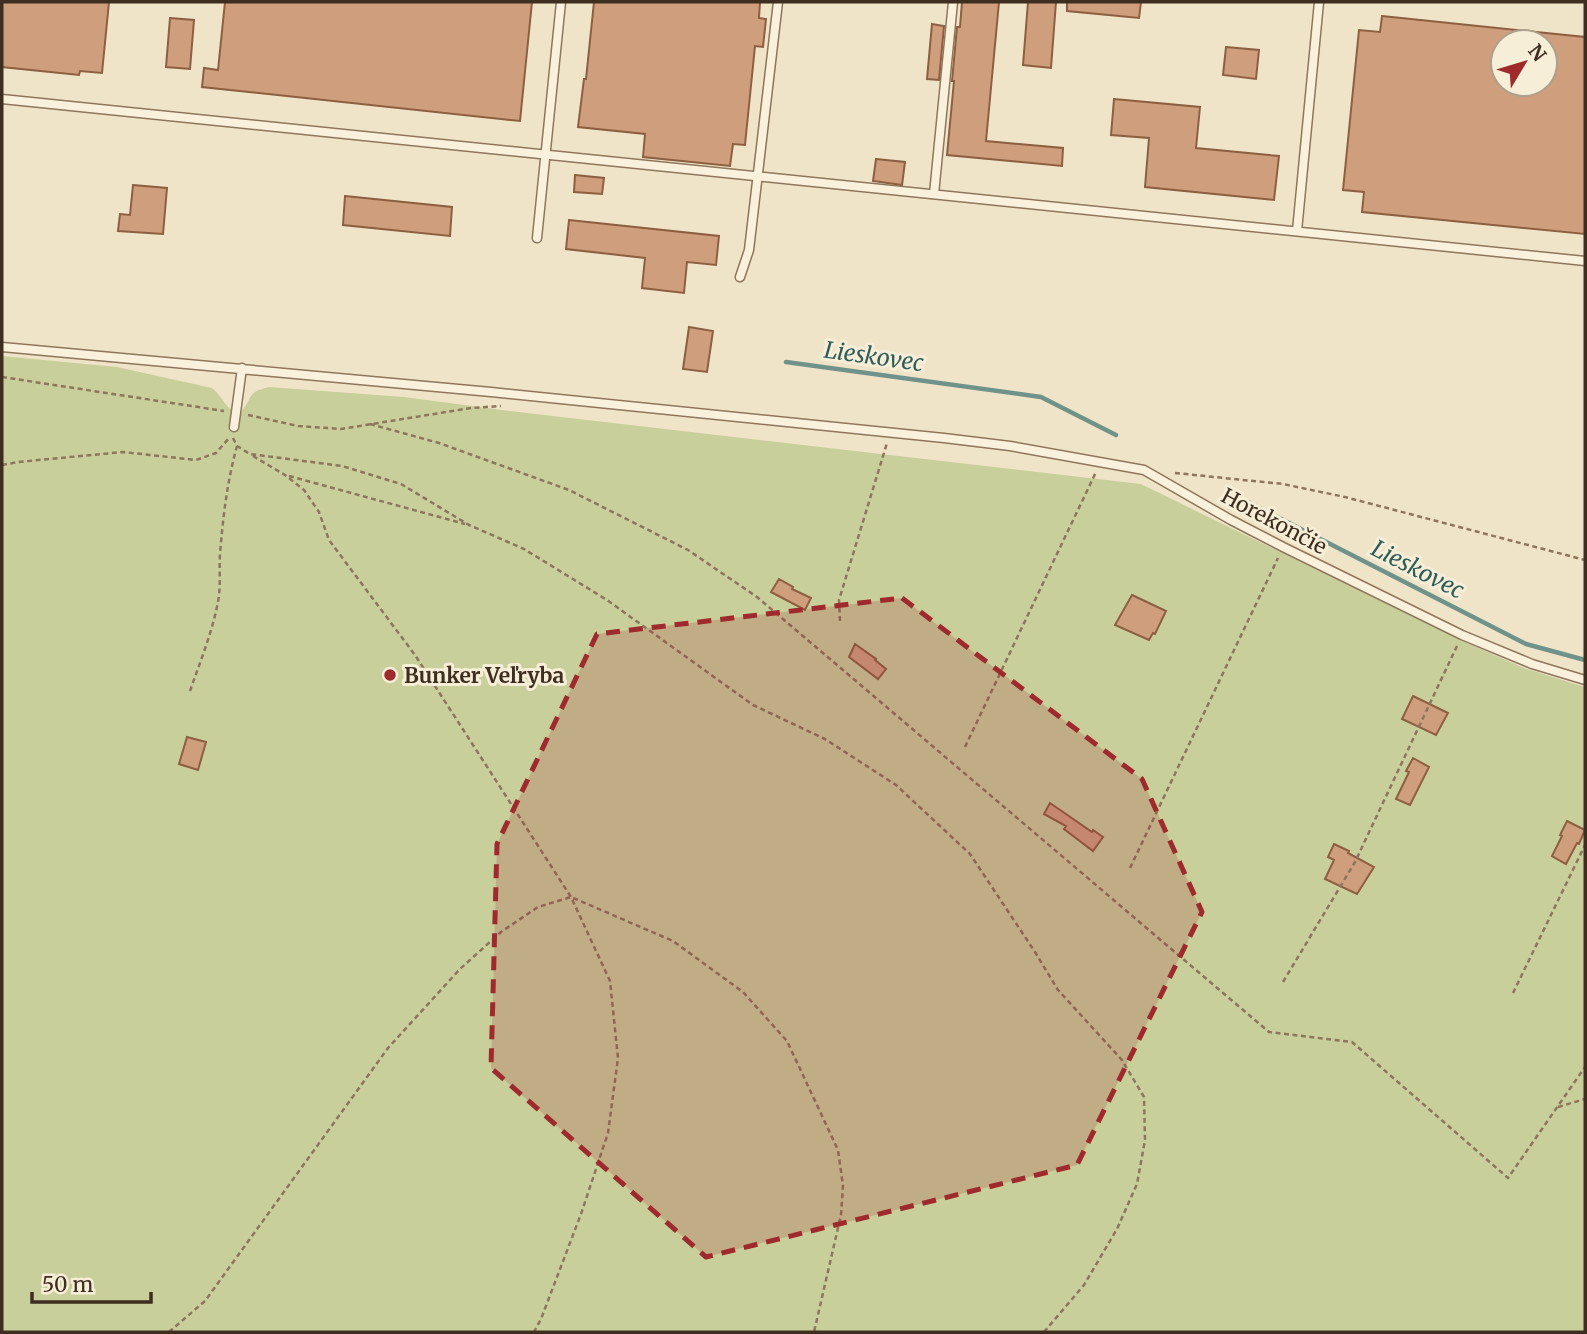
<svg xmlns="http://www.w3.org/2000/svg" width="1587" height="1334" viewBox="0 0 1587 1334" font-family="Merriweather,serif">
  <style>
    .green { fill: #c9cf9b }
    .lines { fill: none; stroke-linecap: round; stroke-linejoin: round }
    .stream { stroke: #6f938a; stroke-width: 4.5 }
    .building { fill: #cf9f7d; stroke: #8d5f41; stroke-width: 2; fill-rule: evenodd }
    .service-casing { stroke: #8d765c; stroke-width: 11 }
    .path { stroke: #8d765c; stroke-width: 2.5; stroke-dasharray: 5 3.5; stroke-linecap: butt }
    .service { stroke: #faf1dc; stroke-width: 8 }
    .marked { fill: #9e2a2b; fill-opacity: 0.2; stroke: #9e2a2b; stroke-width: 5; stroke-dasharray: 14 9; stroke-linejoin: round }
    .poi-dot { fill: #9e2a2b; stroke: #f7eed8; stroke-width: 2.5 }
    .labels { text-anchor: middle; dominant-baseline: central; stroke-width: 6; stroke-linejoin: round; paint-order: stroke }
    .street-label { font-size: 21px; fill: #3d2e20; stroke: #f7eed8 }
    .poi-label { font-size: 21px; font-weight: bold; fill: #3d2e20; stroke: #f7eed8; text-anchor: start }
    .water-label { font-size: 23px; font-style: italic; fill: #2f5d5a; stroke: #f7eed8 }
  </style>
  <rect width="100%" height="100%" fill="#f0e4c8"/>
  <path class="green" d="M2,356L117,367L212,388C227,400 222,409 241,412C254,397 245,393 269,387L404,397L510,411L1141,484L1460,640L1524,668L1585,687V1332H2Z"/>
  <g class="lines">
    <path class="stream" d="M786,362L1041,397L1116,435
      M1240,498L1526,644L1585,660"/>
  </g>
  <path class="building" d="M2,2H109L102,73L80,71L79,75L2,67Z
    M225,2H532L520,121L202,87L204,68L218,70Z
    M594,2H760L759,18L766,19L763,47L755,46L745,145L733,144L730,166L643,157L645,134L578,127L584,79H586Z
    M962,2H999L986,141L1063,148L1062,166L947,155L954,81H952L957,27H960Z
    M1028,2H1056L1051,68L1023,65Z
    M1067,2H1141L1139,18L1067,11Z
    M1382,16L1585,37V234L1362,212L1364,192L1343,190L1359,30L1380,32ZM1503,42H1545V84H1503Z
    M170,18L194,20L190,69L166,67Z
    M932,24L944,26L939,80L927,79Z
    M1226,47L1259,50L1256,79L1223,75Z
    M1114,99L1200,107L1196,148L1279,156L1274,200L1145,187L1149,138L1111,135Z
    M876,159L905,162L902,185L873,181Z
    M575,175L604,178L602,194L574,192Z
    M133,185L167,188L163,234L118,231L120,214L130,215Z
    M345,196L452,207L450,236L343,225Z
    M569,220L719,236L716,265L687,262L684,293L642,288L645,258L566,249Z
    M689,327L713,331L707,372L683,369Z
    M779,579L793,587L792,589L811,598L805,610L771,592Z
    M1132,595L1166,611L1155,634L1153,633L1149,640L1115,625Z
    M855,644L876,659L875,660L886,669L878,679L849,657Z
    M1413,696L1448,713L1436,735L1402,719Z
    M187,737L206,742L198,770L179,764Z
    M1413,758L1429,767L1410,805L1396,799L1409,772L1406,771Z
    M1050,803L1092,832L1093,830L1103,837L1093,851L1064,829L1066,826L1044,814Z
    M1567,821L1585,830L1579,844L1577,843L1566,864L1552,856L1562,836L1560,835Z
    M1334,844L1349,851L1348,853L1374,867L1357,894L1325,879L1334,860L1328,857Z"/>
  <g class="lines">
    <g class="service-casing">
      <path id="service" d="M2,99L1585,261
        M934,194L953,2
        M1297,231L1319,2
        M537,238L561,2
        M740,277L749,250L778,2
        M2,347L491,392L944,438L1010,446L1144,470L1231,520L1283,547L1462,635L1532,664L1585,680
        M234,427L242,368"/>
    </g>
    <path class="path" d="M2,377L224,411
      M248,415L298,426L341,429L471,408L501,406
      M370,424L439,443L569,490L688,550L757,597L1269,1032L1352,1042L1508,1178L1585,1067
      M233,438L237,446L250,454L342,466L401,484L469,525L524,549L607,600L753,705L825,739L896,785L970,854L1035,952L1058,990L1122,1060L1144,1097L1145,1140L1137,1184L1117,1229L1084,1285L1044,1332
      M253,456L285,475L304,490L319,512L329,540L415,655L571,897L610,981L618,1058L608,1133L581,1214L541,1319L534,1332
      M2,465L18,462L123,452L196,460L216,453L230,437
      M1175,473L1283,484L1345,497L1585,560
      M289,476L465,524
      M840,621L839,600L887,443
      M190,691C200,662 212,633 218,602C221,586 219,570 220,554C223,517 227,482 237,446
      M965,747L1096,472
      M1130,868L1278,558
      M1283,982L1355,862L1457,646
      M1513,993L1585,845
      M1558,1107L1585,1099
      M169,1332L205,1301L388,1048L460,969L501,932L538,907L571,897L673,941L743,992L787,1041L838,1150L843,1186L841,1215L814,1332"/>
    <use href="#service" class="service"/>
  </g>
  <path class="marked" d="M902,598L1142,779L1202,912L1077,1165L706,1257L491,1068L497,844L597,634Z"/>
  <circle class="poi-dot" cx="390" cy="675" r="7"/>
  <g class="labels">
    <g class="street-label">
      <text transform="translate(1274 521) rotate(28)">Horekončie</text>
    </g>
    <g class="poi-label">
      <text x="404" y="675">Bunker Veľryba</text>
    </g>
    <g class="water-label">
      <text transform="translate(874 356) rotate(8)">Lieskovec</text>
      <text transform="translate(1418 569) rotate(27)">Lieskovec</text>
    </g>
  </g>
  <rect width="1587" height="1334" fill="none" stroke="#3d2e20" stroke-width="7"/>
  <g transform="translate(1524 63) rotate(52)"><circle r="33" fill="#f7eed8" stroke="#ada18e" stroke-width="2"/>
  <path d="M0-5L12 26L0 18L-12 26Z" fill="#9e2a2b"/>
  <text y="-10" font-size="19" font-weight="bold" text-anchor="middle" fill="#3d2e20">N</text>
  </g>
  <path d="M32 1292v10h119v-10" fill="none" stroke="#3d2e20" stroke-width="3.5"/>
  <text x="42" y="1292" font-size="21" fill="#3d2e20" stroke="#f7eed8" stroke-width="5" paint-order="stroke">50 m</text>
</svg>
